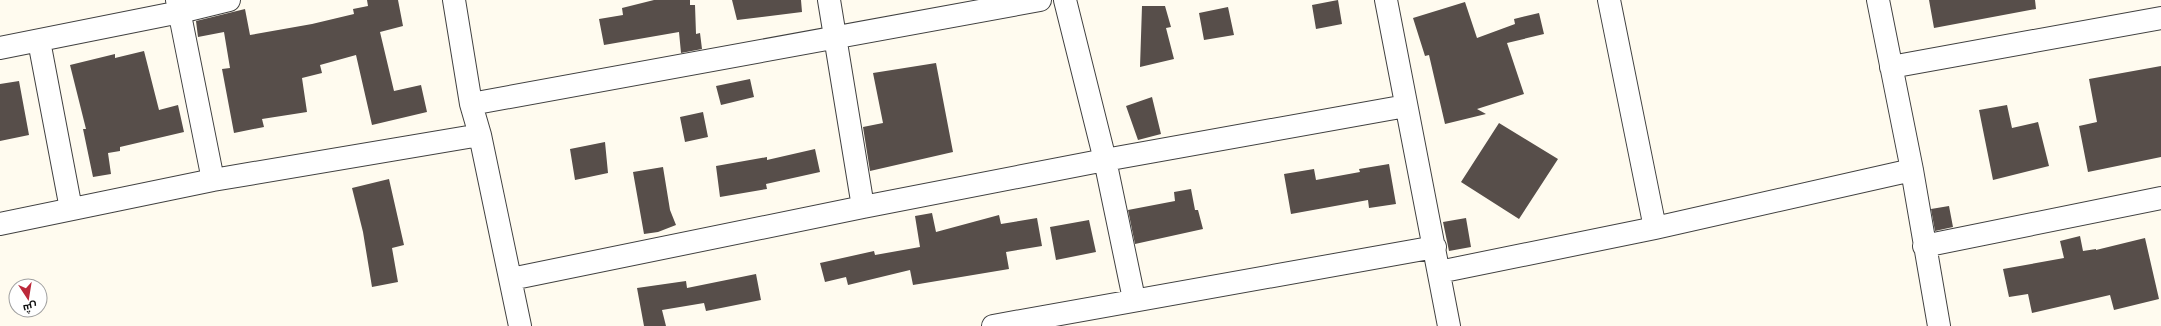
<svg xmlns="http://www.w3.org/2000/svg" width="2161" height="326" viewBox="0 0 2161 326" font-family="Merriweather,Cairo,serif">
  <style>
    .building { fill: #574e4a }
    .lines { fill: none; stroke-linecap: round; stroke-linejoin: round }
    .minor-casing { stroke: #414141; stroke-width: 24 }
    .minor { stroke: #fff; stroke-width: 22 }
  </style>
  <rect width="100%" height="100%" fill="#fffbef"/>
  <path class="building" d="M367,0H398L403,26L380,32L394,91L421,85L427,112L372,125L356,55L320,65L322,73L302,78L307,112L262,119L264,127L234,133L222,69L230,68L224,32L198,37L196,21L245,9L250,35L312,24L354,14L353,9L368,6Z
    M654,0H690V5H695L696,34L700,33L702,49L681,53L679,32L604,45L599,19L623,15L622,8Z
    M732,0H801L802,12L737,20Z
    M1338,0L1342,24L1316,29L1312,5Z
    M1929,0H2035L2036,9L1934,28Z
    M1465,2L1477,38L1515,24L1514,19L1539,13L1544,34L1507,43L1524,94L1477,109L1486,114L1445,124L1429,55L1425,56L1413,18Z
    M1142,6H1165L1171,27L1166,28L1174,59L1140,67Z
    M1228,7L1234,35L1204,40L1199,13Z
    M144,51L159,110L178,105L184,132L120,147V151L108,153L111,174L93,177L83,129H86L70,65L115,54V58Z
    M936,63L953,152L870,171L863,127L883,123L873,73Z
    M2161,66V157L2088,172L2079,126L2097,122L2089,79Z
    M750,79L754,97L721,105L716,86Z
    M19,81L29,135L0,141V84Z
    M1152,97L1161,134L1138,140L1126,106Z
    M2007,105L2012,128L2038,122L2049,166L1993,180L1979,110Z
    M703,112L708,137L685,142L680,117Z
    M1499,123L1558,159L1519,219L1461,182Z
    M605,142L608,173L575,180L570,149Z
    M815,149L820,172L766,184L767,189L720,197L716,166L767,157V160Z
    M1389,164L1396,204L1369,208L1368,200L1291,214L1284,174L1314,169L1316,180L1360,172L1359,169Z
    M663,167L670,210L676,225L658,232L644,234L633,172Z
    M389,179L404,245L392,248L398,282L372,287L363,232L352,188Z
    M1191,189L1195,210H1198L1203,229L1135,244L1128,210L1175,201L1174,192Z
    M1949,206L1953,227L1935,231L1931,209Z
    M932,213L936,232L999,215L1001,224L1037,218L1042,246L1006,252L1009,269L913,285L910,270L848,285L846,277L825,282L820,263L874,251L875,255L920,247L915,216Z
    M1466,218L1471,247L1449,251L1443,222Z
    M1089,220L1096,252L1056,260L1050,227Z
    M2080,236L2083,251L2096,249V250L2145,238L2159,299L2114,310L2110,295L2032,313L2028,294L2009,297L2003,269L2064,258L2060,241Z
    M756,274L761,300L706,311L704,303L662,310L666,326H644L637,288L686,281L687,288Z"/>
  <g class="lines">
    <g class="minor-casing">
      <path id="minor" d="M177,0L213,180
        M454,0L471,104L480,135L520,326
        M829,0L863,207
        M1065,0L1105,160L1134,299
        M1386,0L1449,326
        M1609,0L1655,228
        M1878,0L1912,170L1939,326
        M39,41L71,209
        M0,48L180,12L229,0
        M1891,67L2161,18
        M471,104L1040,0
        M0,224L213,180L480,135
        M1924,246L2161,198
        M1439,272L1655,228L1912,170
        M511,279L863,207L1105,160L1406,106
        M993,326L1435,247"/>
    </g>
    <use href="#minor" class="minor"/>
  </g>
  <g transform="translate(28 298) rotate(168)"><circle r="19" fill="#ffffff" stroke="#9f9f9f"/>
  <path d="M0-3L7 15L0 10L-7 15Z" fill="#bc283a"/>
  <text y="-6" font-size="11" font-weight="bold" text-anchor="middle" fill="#0e0e0e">ش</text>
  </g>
</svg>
